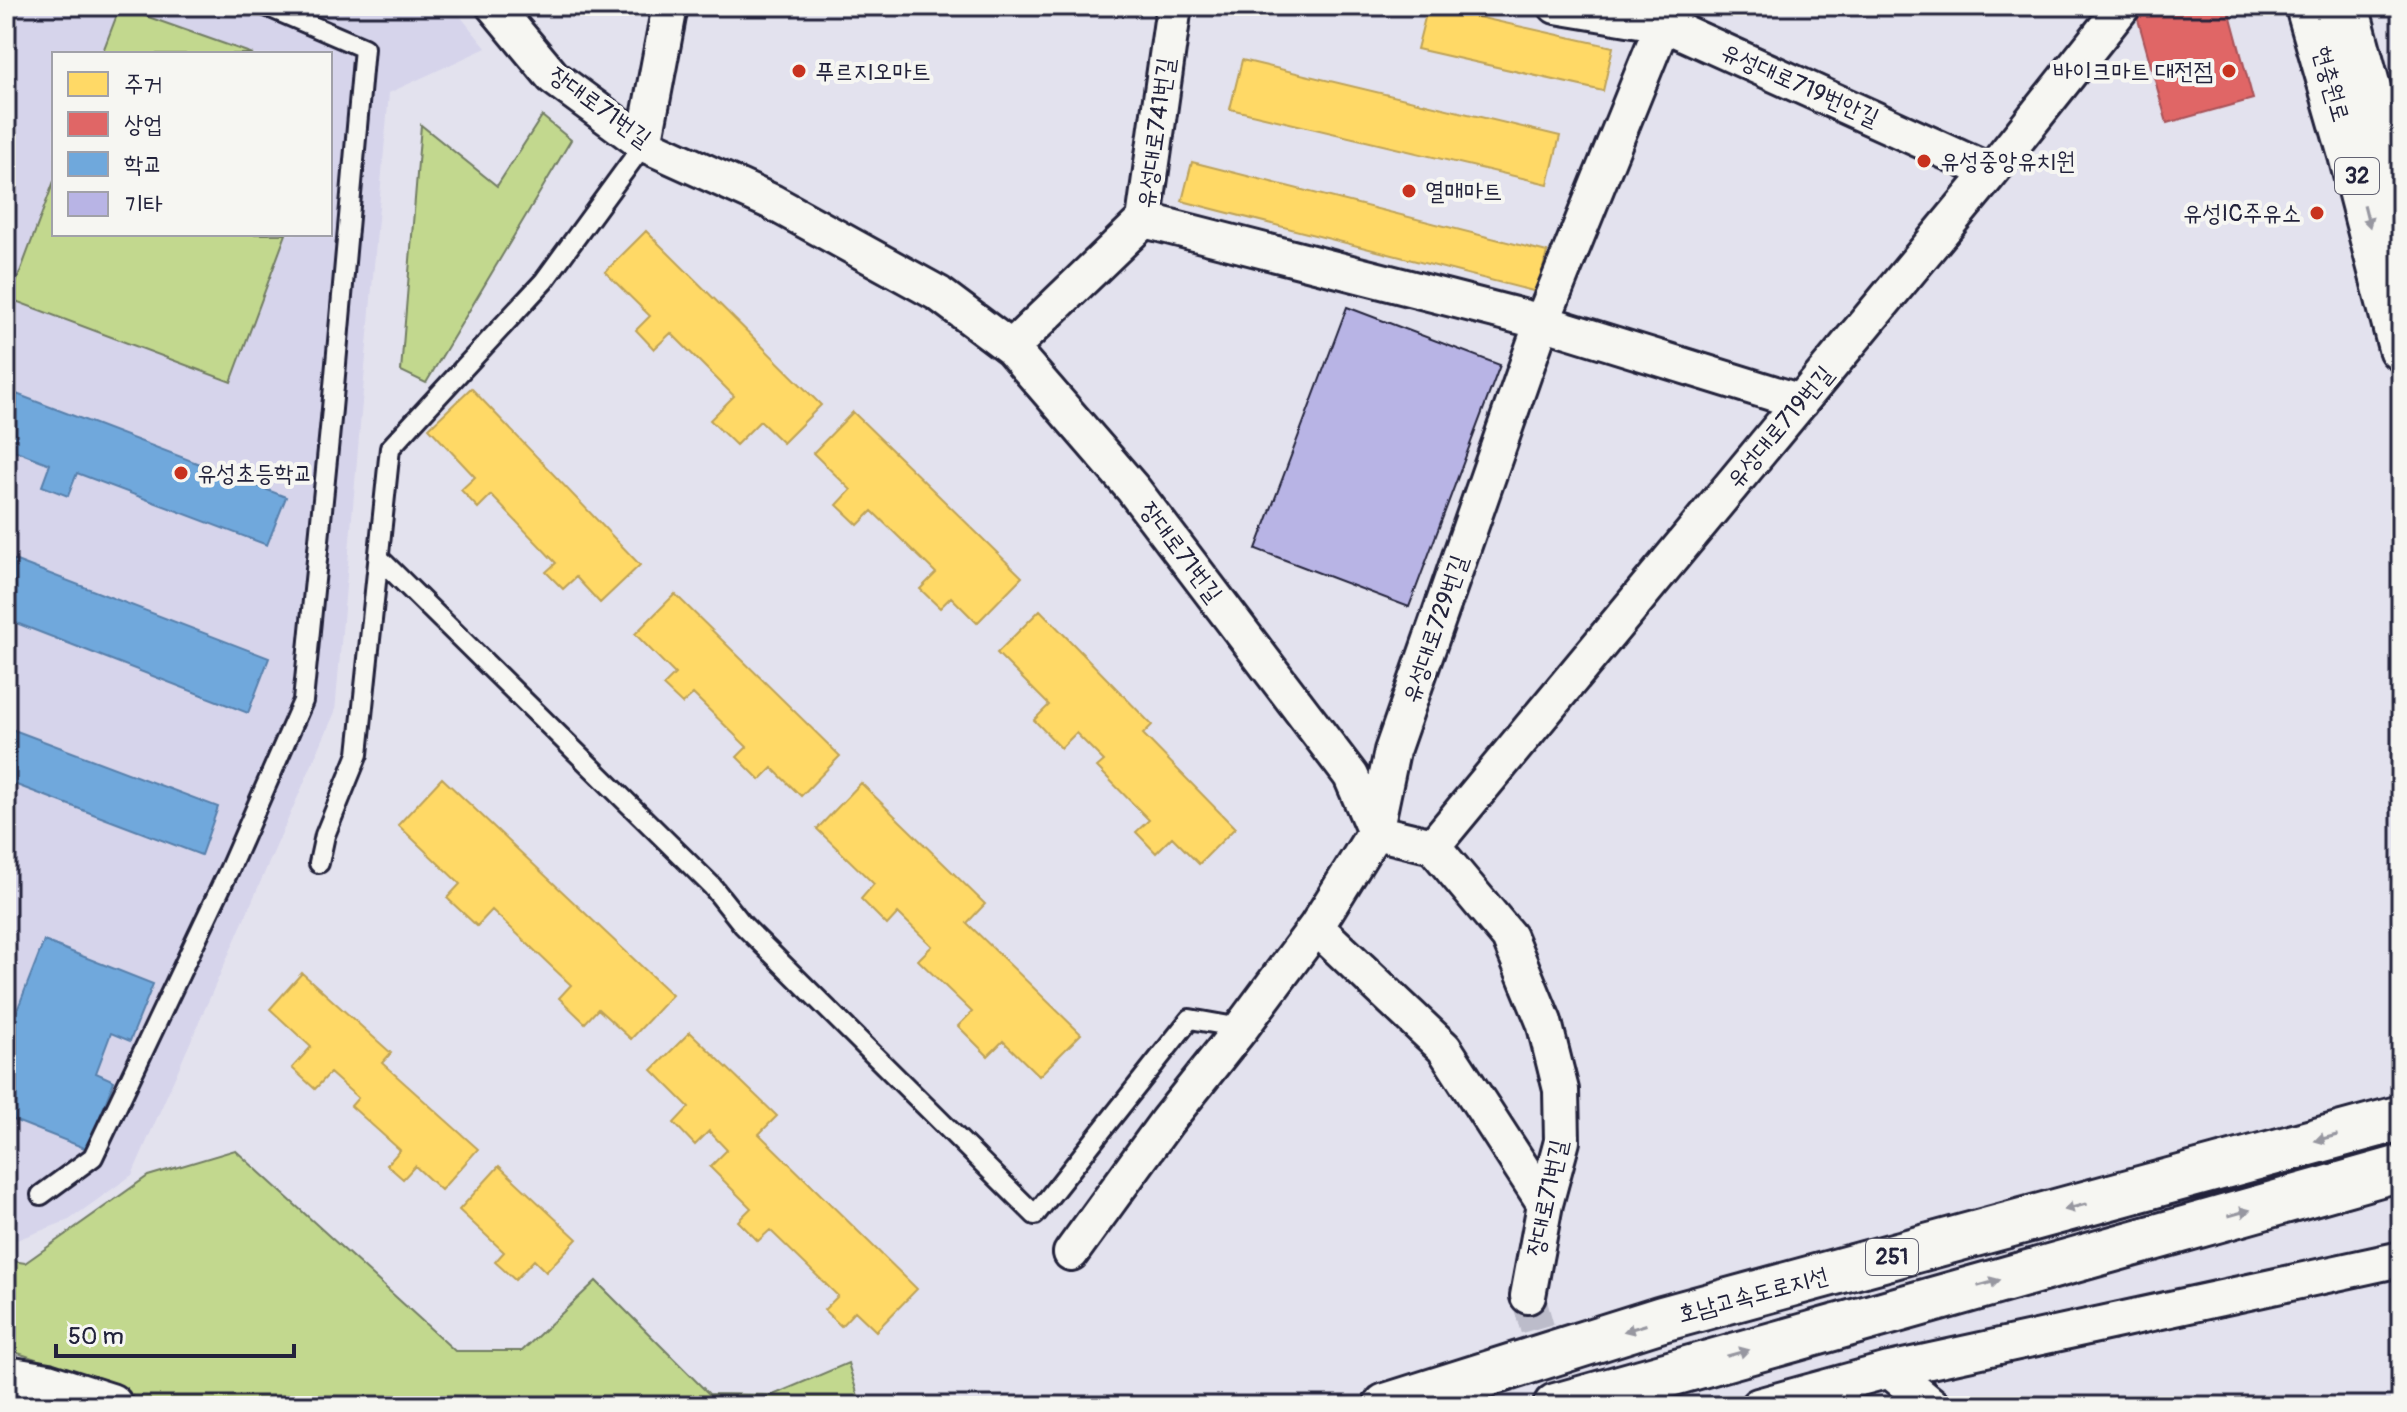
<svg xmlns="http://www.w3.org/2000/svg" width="2407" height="1412" viewBox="0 0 2407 1412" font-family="Pangolin,'Poor Story',sans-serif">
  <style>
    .built { fill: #d6d4eb; fill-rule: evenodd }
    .green { fill: #c2d88e; stroke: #727d64; stroke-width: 2 }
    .homes { fill: #ffd966; stroke: #bda259; stroke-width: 2 }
    .shops { fill: #e06666; stroke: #a75259; stroke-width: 2 }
    .schools { fill: #6fa8dc; stroke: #5880ac; stroke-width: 2 }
    .building { fill: #b8b4e5; stroke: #22223b; stroke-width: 2 }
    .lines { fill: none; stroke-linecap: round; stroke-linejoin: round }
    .street-tunnel { stroke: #bcbcca; stroke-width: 34; stroke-dasharray: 34 17; stroke-linecap: butt }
    .lane-casing { stroke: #22223b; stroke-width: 24 }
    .street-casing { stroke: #22223b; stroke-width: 40 }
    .primary-casing { stroke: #22223b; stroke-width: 50 }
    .highway-casing { stroke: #22223b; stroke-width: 50 }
    .lane { stroke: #f6f6f2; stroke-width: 18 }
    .street { stroke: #f6f6f2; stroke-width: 34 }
    .primary { stroke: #f6f6f2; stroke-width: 44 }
    .highway { stroke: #f6f6f2; stroke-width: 44 }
    .oneway { fill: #9797a0 }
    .poi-dot { fill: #c8321e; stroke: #f6f6f2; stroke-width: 3 }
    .labels { text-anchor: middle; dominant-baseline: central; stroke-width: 8; stroke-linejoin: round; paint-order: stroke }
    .shield { fill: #f6f6f2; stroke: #626272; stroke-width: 2 }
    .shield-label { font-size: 22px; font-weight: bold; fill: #22223b }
    .poi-label { font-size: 24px; fill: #22223b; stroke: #f6f6f2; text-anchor: start }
    .street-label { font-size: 24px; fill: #22223b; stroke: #f6f6f2 }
  </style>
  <rect width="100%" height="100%" fill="#e3e2ee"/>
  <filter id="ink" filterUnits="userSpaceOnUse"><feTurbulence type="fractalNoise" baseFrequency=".0125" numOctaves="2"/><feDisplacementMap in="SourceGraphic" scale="16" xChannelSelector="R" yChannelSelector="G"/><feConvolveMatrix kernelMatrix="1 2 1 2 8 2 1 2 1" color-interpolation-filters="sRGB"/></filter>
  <g filter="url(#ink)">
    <path class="built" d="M6,6H452L486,48L389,93L335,712L132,1175L69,1220L6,1244ZM54,54H330V234H54Z"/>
    <path class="green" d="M120,7L253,54H102Z
      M542,116L571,140L426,383L401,371L421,125L497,186Z
      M54,181V234H286L231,382L10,299Z
      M235,1150L455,1351H522L596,1281L709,1394L773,1395L848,1363L861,1406H147L77,1373L6,1349V1260L25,1263L148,1176Z"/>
    <path class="homes" d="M1428,6L1613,47L1603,91L1417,49Z
      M1242,60L1560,136L1548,184L1230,109Z
      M1192,162L1547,252L1537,292L1182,201Z
      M646,231L821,405L783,443L760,421L736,445L710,420L734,396L671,333L654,349L636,330L650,316L605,272Z
      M471,388L640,565L600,603L576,577L563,589L546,572L556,563L491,495L478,508L461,490L475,477L429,428Z
      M853,412L1022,577L977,623L951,597L940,608L920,589L936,573L872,511L858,525L837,505L851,490L813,453Z
      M675,594L840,756L801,796L772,768L760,780L737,757L747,747L693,694L682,704L663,686L675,674L635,634Z
      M1040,610L1152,725L1143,734L1235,828L1199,864L1172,837L1156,853L1136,832L1149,820L1097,767L1104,761L1076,733L1061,748L1034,720L1049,705L997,653Z
      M442,778L672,995L631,1039L598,1009L585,1023L559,998L571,985L492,910L477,926L447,898L460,884L398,825Z
      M861,783L985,904L967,923L1081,1034L1039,1076L1003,1041L988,1056L958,1026L972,1012L918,960L932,946L898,913L887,925L861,899L874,884L817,829Z
      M302,973L391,1053L382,1063L478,1149L441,1190L415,1166L403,1179L387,1165L400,1150L351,1106L358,1098L330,1073L315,1089L292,1068L311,1047L270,1009Z
      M690,1032L777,1116L759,1134L917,1289L876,1331L855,1311L841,1326L824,1310L838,1296L770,1230L758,1241L738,1221L751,1208L710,1167L727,1150L709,1131L695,1145L674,1123L689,1107L652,1070Z
      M499,1166L577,1239L546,1272L534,1260L515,1280L495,1262L504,1252L459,1210Z"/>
    <path class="shops" d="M2146,6H2228L2253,99L2167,123L2137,16Z"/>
    <path class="schools" d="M6,390L286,497L267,545L77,473L68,496L42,486L50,464L6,447Z
      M6,557L269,658L248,713L6,619Z
      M6,727L218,807L201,855L6,781Z
      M44,941L153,984L130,1041L111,1033L96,1073L114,1081L87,1149L6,1117V1039Z"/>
    <path class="building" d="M1347,307L1500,365L1409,607L1256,549Z"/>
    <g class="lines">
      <path class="street-tunnel" d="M1528,1296L1559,1406"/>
      <g class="lane-casing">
        <path id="lane" d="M379,558L712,886L743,925L1035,1215L1190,1019L1241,1028
          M319,863L325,835L358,754L390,448L544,281L644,144
          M41,1195L93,1157L229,870L303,701L332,409L364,48L266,6"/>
      </g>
      <g class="street-casing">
        <path id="street" d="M494,6L553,77L644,144L772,202L939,294L1011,348L1133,489L1351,776L1375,832L1433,846L1509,937L1544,1022L1561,1090L1562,1141L1545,1204L1528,1296
          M1556,6L1664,24L1991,172
          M644,144L670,6
          M1144,220L1542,322L1801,402
          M1011,348L1144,220L1174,6
          M1433,846L1991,172L2123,6
          M1316,927L1444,1048L1545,1204
          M1071,1253L1167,1121L1241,1028L1316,927L1375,832L1392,751L1542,322L1670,6
          M1889,1370L1933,1406
          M1758,1406L1889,1370L2401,1259"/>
      </g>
      <g class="primary-casing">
        <path id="primary" d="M2308,6L2351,155L2401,348
          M2346,6L2401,211"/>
      </g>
      <g class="highway-casing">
        <path id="highway" d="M6,1379L47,1386L110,1406
          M1386,1406L1662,1319L2401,1118
          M1556,1406L2401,1168"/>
      </g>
      <use href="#lane" class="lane"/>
      <use href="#street" class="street"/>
      <use href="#primary" class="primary"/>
      <use href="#highway" class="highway"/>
    </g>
    <defs><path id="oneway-solid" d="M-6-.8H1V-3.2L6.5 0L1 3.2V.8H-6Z" transform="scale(2)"/></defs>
    <g class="oneway">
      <use href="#oneway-solid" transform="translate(2367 216) rotate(76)"/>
      <use href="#oneway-solid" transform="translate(2326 1138) rotate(165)"/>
      <use href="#oneway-solid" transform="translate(2075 1207) rotate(165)"/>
      <use href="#oneway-solid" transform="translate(2239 1213) rotate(-16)"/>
      <use href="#oneway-solid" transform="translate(1989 1283) rotate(-16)"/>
      <use href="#oneway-solid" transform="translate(1635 1328) rotate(163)"/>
      <use href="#oneway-solid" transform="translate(1738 1353) rotate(-16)"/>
    </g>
  </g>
  <g class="poi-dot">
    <circle cx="799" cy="71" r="8"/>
    <circle cx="2229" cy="71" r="8"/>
    <circle cx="1924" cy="161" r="8"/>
    <circle cx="1409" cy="191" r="8"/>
    <circle cx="2317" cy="213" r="8"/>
    <circle cx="181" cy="473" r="8"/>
  </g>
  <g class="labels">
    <g class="shield">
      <rect x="2335" y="158" width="44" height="36" rx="6"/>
      <rect x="1866" y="1239" width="52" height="36" rx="6"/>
    </g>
    <g class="shield-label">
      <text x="2357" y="176">32</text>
      <text x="1892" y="1257">251</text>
    </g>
    <g class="poi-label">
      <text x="815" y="71">푸르지오마트</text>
      <text x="2213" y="71" text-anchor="end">바이크마트 대전점</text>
      <text x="1940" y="161">유성중앙유치원</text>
      <text x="1425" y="191">열매마트</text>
      <text x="2301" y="213" text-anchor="end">유성IC주유소</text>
      <text x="197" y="473">유성초등학교</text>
    </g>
    <g class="street-label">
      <text transform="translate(2331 84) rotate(74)">현충원로</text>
      <text transform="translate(1800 85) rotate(24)">유성대로719번안길</text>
      <text transform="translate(600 107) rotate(36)">장대로71번길</text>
      <text transform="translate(1156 133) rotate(-82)">유성대로741번길</text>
      <text transform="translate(1780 427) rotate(-50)">유성대로719번길</text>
      <text transform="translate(1181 552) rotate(53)">장대로71번길</text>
      <text transform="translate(1435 629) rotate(-71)">유성대로729번길</text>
      <text transform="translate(1547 1198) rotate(-78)">장대로71번길</text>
      <text transform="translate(1753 1295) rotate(-15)">호남고속도로지선</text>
    </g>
  </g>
  <rect width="2407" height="1412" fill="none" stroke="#f6f6f2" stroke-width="32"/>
  <rect x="16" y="16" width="2375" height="1380" fill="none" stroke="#22223b" stroke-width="3" filter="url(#ink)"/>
  <rect x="52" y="52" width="280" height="184" fill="#f6f6f2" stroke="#a1a1a9" stroke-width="2"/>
  <rect x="68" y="72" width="40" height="24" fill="#ffd966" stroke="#a1a1a9" stroke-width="2"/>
  <text x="124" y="92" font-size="24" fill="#22223b">주거</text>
  <rect x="68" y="112" width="40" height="24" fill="#e06666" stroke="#a1a1a9" stroke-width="2"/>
  <text x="124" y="132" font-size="24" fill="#22223b">상업</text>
  <rect x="68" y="152" width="40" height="24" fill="#6fa8dc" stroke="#a1a1a9" stroke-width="2"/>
  <text x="124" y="172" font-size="24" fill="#22223b">학교</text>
  <rect x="68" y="192" width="40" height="24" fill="#b8b4e5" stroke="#a1a1a9" stroke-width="2"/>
  <text x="124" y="212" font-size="24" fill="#22223b">기타</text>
  <path d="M56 1344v12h238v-12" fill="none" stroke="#22223b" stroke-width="4"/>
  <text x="68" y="1344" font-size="24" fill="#22223b" stroke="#f6f6f2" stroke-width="6" paint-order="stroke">50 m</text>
</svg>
